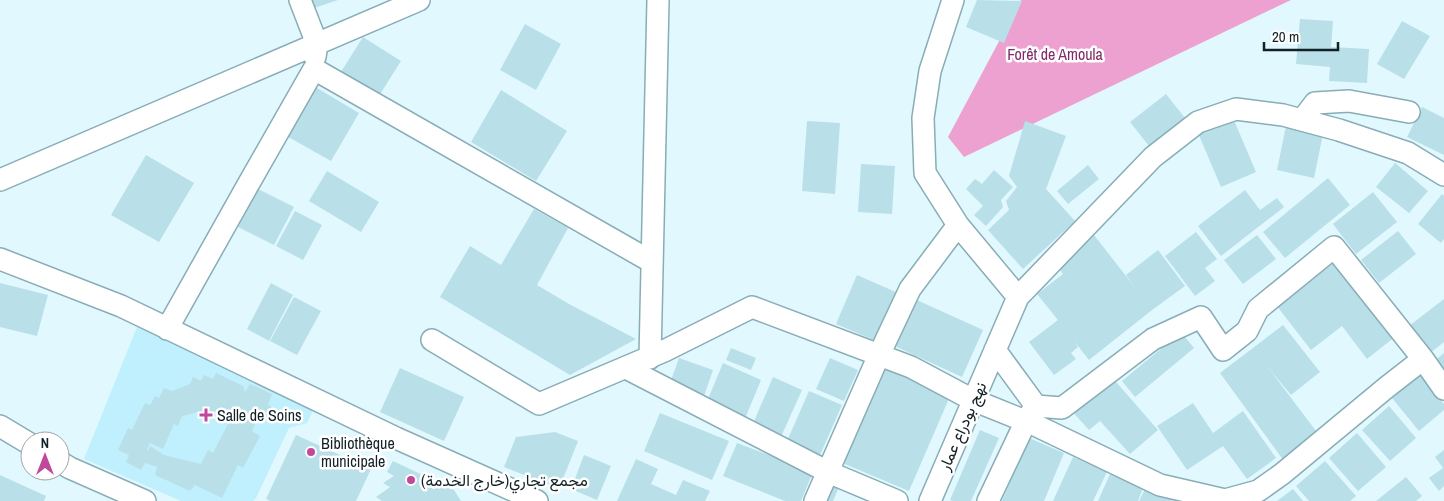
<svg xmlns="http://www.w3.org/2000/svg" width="1444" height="501" viewBox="0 0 1444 501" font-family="'Archivo Narrow',Vazirmatn,sans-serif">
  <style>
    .built { fill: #c0f0fd }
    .forest { fill: #eda1d1 }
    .building { fill: #b9dfe9; fill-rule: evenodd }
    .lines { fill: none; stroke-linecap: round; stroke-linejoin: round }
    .street-casing { stroke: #88adb6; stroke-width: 24 }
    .street { stroke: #fff; stroke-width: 21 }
    .poi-dot { fill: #c0489d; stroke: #fff; stroke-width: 2 }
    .labels { text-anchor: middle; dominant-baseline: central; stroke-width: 5; stroke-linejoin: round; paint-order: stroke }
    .park-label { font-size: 16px; fill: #812b68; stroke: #fff }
    .poi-label { font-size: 16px; fill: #122125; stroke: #fff; text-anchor: start }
    .street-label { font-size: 16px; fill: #122125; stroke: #fff }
  </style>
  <rect width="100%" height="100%" fill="#e1f8fe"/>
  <path class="built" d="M139,322L315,406L307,423L289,428L256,498L253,501H181L84,459Z"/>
  <path class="forest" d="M1021,0H1291L964,157L948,137Z"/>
  <path class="building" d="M311,0H338L314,8Z
    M977,0L1022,1L1004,43L966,27Z
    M1300,19L1333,21L1331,47L1369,49L1367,83L1329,81L1330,67L1296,64Z
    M1402,21L1430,36L1404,79L1377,64Z
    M525,24L561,44L536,90L500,70Z
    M363,37L401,61L377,99L339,75Z
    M312,85L359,113L331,161L283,134Z
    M501,90L567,131L536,181L471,142Z
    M1166,94L1185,118L1149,146L1130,122Z
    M1422,107L1444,118V155L1407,137Z
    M1233,118L1256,172L1221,187L1198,133Z
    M807,121L840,123L835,194L802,191Z
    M1025,121L1066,136L1046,189L1075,221L1023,269L988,230L1009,210L1006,201L1017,187L1009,176Z
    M1286,126L1323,134L1314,178L1277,170Z
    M146,155L194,183L159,242L111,215Z
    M1395,163L1428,191L1409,213L1376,187Z
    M861,164L895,166L892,214L858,212Z
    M1088,165L1099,179L1068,204L1057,191Z
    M994,170L1013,187L1001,200L1003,207L986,226L974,215L983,206L966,189L975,179L982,184Z
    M327,171L379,202L361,232L309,201Z
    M1328,178L1350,205L1285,258L1263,232Z
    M258,189L294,207L274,245L238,227Z
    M1245,190L1260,210L1277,198L1284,207L1221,256L1198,226Z
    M1373,192L1397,222L1356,254L1333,224Z
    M1442,194L1444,196V239L1441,243L1418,224Z
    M534,209L568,228L537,285L569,304L636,339L570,375L440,297L470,246L501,265Z
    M295,211L322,225L303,260L276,246Z
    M1398,231L1416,254L1379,283L1361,260Z
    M1196,232L1217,259L1205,268L1215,281L1195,296L1165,256Z
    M1094,235L1137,290L1126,275L1158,250L1185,286L1152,310L1089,360L1074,341L1078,347L1071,353L1076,359L1054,375L1029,342L1058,320L1037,294L1063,274L1056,265Z
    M1257,235L1276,259L1243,284L1224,260Z
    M1336,258L1396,336L1367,359L1342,326L1311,350L1276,305Z
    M857,275L898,293L876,341L836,324Z
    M0,283L48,295L37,336L0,327Z
    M271,283L293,295L269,341L247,329Z
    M908,296L983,330L962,377L886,342Z
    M294,297L321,311L297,355L270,341Z
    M1444,299V342L1430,353L1409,326Z
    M1283,325L1320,372L1291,395L1267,366L1319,435L1284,461L1220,373Z
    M1181,332L1194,348L1135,397L1122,381Z
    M731,348L756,358L751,370L726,360Z
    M1444,353V374L1434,361Z
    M679,358L713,370L704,396L670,383Z
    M830,358L858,370L844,401L816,389Z
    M723,363L761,380L744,421L706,404Z
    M883,364L951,394L909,491L840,462Z
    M400,368L464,397L444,441L380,412Z
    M216,373L243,386L245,392L250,384L272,394L268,405L272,407L265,420L258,417L252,431L260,436L243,468L238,465L222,498L195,485L190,491L155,475L157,467L145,463L141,470L126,462L129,455L118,450L128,428L132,430L145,403L150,405L155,396L159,398L164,388L172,391L190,384L193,377L201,381L204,375L213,379ZM211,411L230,420L213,453L208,450L201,464L164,455L150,446L148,451L147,450L150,443L163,449L174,424L178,426L182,416L198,412L208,417Z
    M1110,375L1158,430L1130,454L1100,421L1089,430L1070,409Z
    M1420,375L1444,404V410L1419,431L1392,398Z
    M773,377L802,390L780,439L752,426Z
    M809,391L842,405L820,455L787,441Z
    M1193,403L1213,433L1243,411L1276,458L1247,479L1223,446L1187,470L1157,426Z
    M1389,406L1416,438L1390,461L1362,430Z
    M660,413L729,441L712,480L644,451Z
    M980,430L999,438L971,501H953L950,500Z
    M555,432L578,441L559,489L504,467L516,437Z
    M1357,433L1386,467L1358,491L1329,458Z
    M296,435L371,469L356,501H270L266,499Z
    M1029,438L1064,453L1044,501H1002Z
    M737,443L813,472L801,501H785L723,476Z
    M1444,450V486L1439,491L1429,478L1443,468L1435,457Z
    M584,455L611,466L597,500L571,489Z
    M1073,457L1107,472L1093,501H1053Z
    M636,459L658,469L651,484L676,495L683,480L710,491L705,501H617Z
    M393,461L454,490L461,501H382L376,497L390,487L383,483L394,476L387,472Z
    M1325,461L1356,496L1350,501H1309L1296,486Z
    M1110,474L1143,488L1138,501H1098Z
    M0,475L46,496L44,501H0Z
    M1406,477L1422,496L1416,501H1376Z
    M831,483L839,487L833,501H823Z
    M1145,489L1176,501H1139Z
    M1293,489L1303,501H1277Z"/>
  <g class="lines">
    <g class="street-casing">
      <path id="street" d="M300,0L317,44L315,57
        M953,0L930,71L923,118L925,173L958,225L1018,297
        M1302,120L1315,103L1349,101L1409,112
        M0,180L419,0
        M0,259L121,306L396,438L537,501
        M167,329L249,183L314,69L652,262
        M432,340L539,404L664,351L752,307L911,367L973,400L1035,425L1160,485L1225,500L1258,491L1282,474L1387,387L1423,359
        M995,350L1036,406
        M650,358L658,0
        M626,368L828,472L897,501
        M1036,406L1062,408L1153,339L1201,317L1223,350L1247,331L1258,309L1334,247L1423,359L1444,389
        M0,426L30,444
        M60,462L70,468L145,501
        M815,501L879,355L910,289L958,225
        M930,501L1018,297L1153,157L1198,122L1236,109L1283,115L1339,130L1408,153L1444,175
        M988,501L1026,421L1033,410"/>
    </g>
    <use href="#street" class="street"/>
  </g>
  <g class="poi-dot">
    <path d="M203.5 407.5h5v5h5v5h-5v5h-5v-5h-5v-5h5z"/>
    <circle cx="311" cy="452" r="5"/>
    <circle cx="411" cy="480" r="5"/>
  </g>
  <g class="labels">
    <g class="park-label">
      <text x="1055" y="54">Forêt de Amoula</text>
    </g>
    <g class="poi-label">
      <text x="217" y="415">Salle de Soins</text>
      <text x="321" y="443">Bibliothèque<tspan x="321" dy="18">municipale</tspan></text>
      <text x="421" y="480">(مجمع تجاري(خارج الخدمة</text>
    </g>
    <g class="street-label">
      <text transform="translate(962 426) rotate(-66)">نهج بودراع عمار</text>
    </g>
  </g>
  <g transform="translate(45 456)"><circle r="24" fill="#ffffff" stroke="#a0a6a8"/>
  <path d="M0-4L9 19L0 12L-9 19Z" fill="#c0489d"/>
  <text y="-8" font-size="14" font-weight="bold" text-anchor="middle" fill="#122125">N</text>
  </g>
  <path d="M1264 42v8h74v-8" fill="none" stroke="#122125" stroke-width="2.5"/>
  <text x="1272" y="42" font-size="15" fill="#122125" stroke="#ffffff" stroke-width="4" paint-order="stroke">20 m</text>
</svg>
